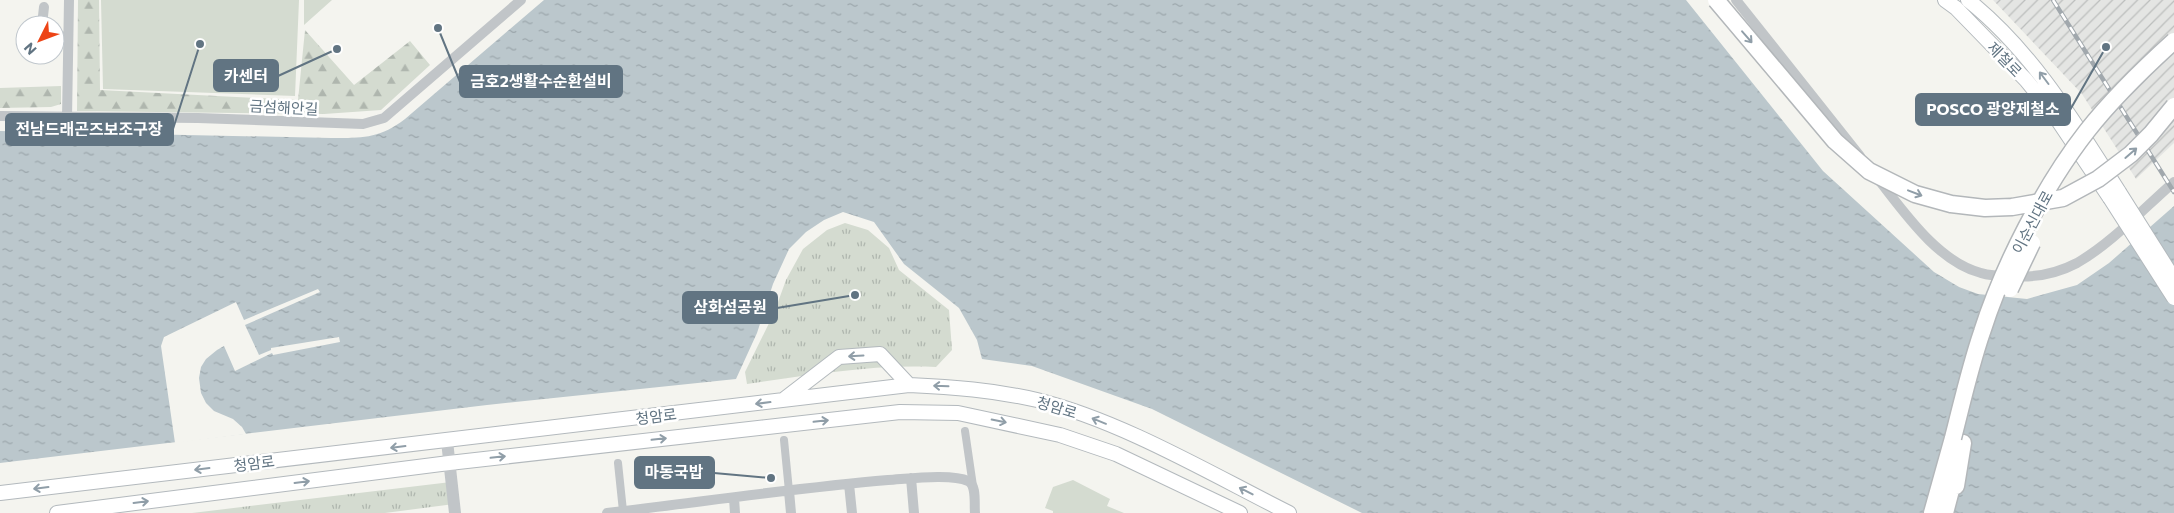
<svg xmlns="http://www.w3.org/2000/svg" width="2174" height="513" viewBox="0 0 2174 513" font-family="Commissioner,'Noto Sans KR',sans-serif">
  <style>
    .industrial { fill: url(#industrial-furrows) }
    .green { fill: #d4dbd0 }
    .forest { fill: url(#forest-firs) }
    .park { fill: url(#park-tufts) }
    .water { fill: url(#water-ripples) }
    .pier { fill: #f4f4ef }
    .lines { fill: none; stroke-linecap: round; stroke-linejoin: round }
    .secondary-casing { stroke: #b3b9bd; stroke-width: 16 }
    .trunk-casing { stroke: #b3b7ba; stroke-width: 19 }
    .pedestrian { stroke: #c1c5c8; stroke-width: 8 }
    .minor { stroke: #c1c5c8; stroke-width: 10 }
    .tertiary { stroke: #c1c5c8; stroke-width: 12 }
    .secondary { stroke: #fff; stroke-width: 14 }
    .trunk { stroke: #fff; stroke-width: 16 }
    .rail-casing { stroke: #a1a8ad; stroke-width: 4.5 }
    .rail { stroke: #fff; stroke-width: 2.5; stroke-dasharray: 8; stroke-linecap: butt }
    .secondary-bridge-casing { stroke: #b3b9bd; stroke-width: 16; stroke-linecap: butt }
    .trunk-bridge-casing { stroke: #b3b7ba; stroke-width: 19; stroke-linecap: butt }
    .secondary-bridge { stroke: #fff; stroke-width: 14 }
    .trunk-bridge { stroke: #fff; stroke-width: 16 }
    .oneway { stroke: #909ea8 }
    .labels { text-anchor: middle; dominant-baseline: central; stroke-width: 5; stroke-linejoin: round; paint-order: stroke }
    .street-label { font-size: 15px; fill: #617482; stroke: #fff }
    .leader { fill: none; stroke: #617482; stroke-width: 2 }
    .callout-dot { fill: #617482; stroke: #fff; stroke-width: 2 }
    .callout { fill: #617482; stroke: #617482; stroke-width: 2 }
    .callout-label { font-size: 16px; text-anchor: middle; font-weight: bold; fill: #fff }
  </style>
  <defs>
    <pattern id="industrial-furrows" width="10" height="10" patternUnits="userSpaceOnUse" patternTransform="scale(1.25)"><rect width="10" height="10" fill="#e4e5e3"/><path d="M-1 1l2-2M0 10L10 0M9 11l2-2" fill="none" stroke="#bcbebd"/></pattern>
    <pattern id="forest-firs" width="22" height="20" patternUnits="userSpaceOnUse" patternTransform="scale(1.25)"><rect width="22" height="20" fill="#d4dbd0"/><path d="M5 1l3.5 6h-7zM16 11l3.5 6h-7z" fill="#afb6ae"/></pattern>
    <pattern id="park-tufts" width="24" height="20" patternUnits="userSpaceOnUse" patternTransform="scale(1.25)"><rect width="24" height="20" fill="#d4dbd0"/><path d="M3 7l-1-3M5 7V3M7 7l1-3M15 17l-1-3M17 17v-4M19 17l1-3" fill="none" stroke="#afb6ae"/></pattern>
    <pattern id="water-ripples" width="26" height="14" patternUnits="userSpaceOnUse" patternTransform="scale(1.25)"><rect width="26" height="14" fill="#bbc7cc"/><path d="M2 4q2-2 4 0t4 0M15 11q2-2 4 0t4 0" fill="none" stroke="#9ba6ab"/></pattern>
  </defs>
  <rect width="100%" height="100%" fill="#f4f4ef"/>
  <path class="industrial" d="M1993,0H2174V143L2136,179L2082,94Z"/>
  <path class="green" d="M101,0H299L295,96L103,89Z
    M304,0H332L304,25Z
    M1073,480L1110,499L1107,506L1124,513H1053V511L1045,508L1053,487Z"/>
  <path class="forest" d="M78,0H99L100,90L298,100L305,30L354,85L410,41L430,65L381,110L324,114L77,111Z
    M61,86V104L51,107L0,108V88Z"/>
  <path class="park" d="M845,223L868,230L889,248L899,270L949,310L952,350L936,367C873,364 810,375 747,384L745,372L774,313L786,280L803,249L827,230Z
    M451,482L454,504L385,513H192Z"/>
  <path class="water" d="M544,0H1686L1823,171L1934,272L1959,287L1978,294L2027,299L2077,285L2109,263L2174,206V513H1362L1152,409L1032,366L982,359L977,340L959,308L904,264L874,222L843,212L824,220L806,232L789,249L773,284L757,333L736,379L487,405L0,463V131L331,138C361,138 379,139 405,119Z"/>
  <path class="pier" d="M318,289L320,292L245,325L259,355L271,350V348L339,337L340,342L273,355L272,353L235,371L224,346L217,350L206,359L201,367L199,378L201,393L206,403L214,411L233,419L242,427L246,434L175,443L161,346L164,337L236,302L244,320Z"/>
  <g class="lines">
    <g class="secondary-casing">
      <path id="secondary" d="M1945,0L1956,8L2026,80L2053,113L2110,198
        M1968,0C2033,52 2075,123 2119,192
        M783,400L839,357L880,354L909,385
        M0,493L909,385C952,387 994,390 1037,400C1122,421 1211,474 1289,513
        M57,513L449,463L900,412L958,413L1060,435L1116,454L1240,513"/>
    </g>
    <g class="trunk-casing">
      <path id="trunk" d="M1956,486L1963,443
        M1932,513L1953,438
        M1945,513L1955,475"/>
    </g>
    <path class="pedestrian" d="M965,431L973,486
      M784,440L789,491
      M618,463L623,511"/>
    <path class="minor" d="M1736,0L1860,156
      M42,25L44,7
      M55,36L68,37
      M0,116L198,118L363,124L384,118L521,0
      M67,118L69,0
      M1878,179C1904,212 1938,262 1981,273C1990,276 2001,276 2011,276C2034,278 2056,274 2077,263C2112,243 2144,208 2174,182
      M911,478L914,513
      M849,484L852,513
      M789,491L791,513
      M734,498L735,513
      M607,513C701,502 794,488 888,480C906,479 952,473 968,481C977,485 974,504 975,513"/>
    <path class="tertiary" d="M447,441L455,513"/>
    <use href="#secondary" class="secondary"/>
    <use href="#trunk" class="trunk"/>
    <g class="rail-casing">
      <path id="rail" d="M2053,0L2174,192"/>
    </g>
    <use href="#rail" class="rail"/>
    <g class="secondary-bridge-casing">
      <path id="secondary-bridge" d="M2119,192L2174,279
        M2110,198L2174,298"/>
    </g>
    <g class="trunk-bridge-casing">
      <path id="trunk-bridge" d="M1716,0L1835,141L1869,171L1915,194L1951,204L1985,208L2012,207L2063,198L2098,179L2131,154L2151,134L2174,106
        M2010,289L2032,243
        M1953,438C1962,403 1970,367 1982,332C2003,266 2044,186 2087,131C2113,98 2143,69 2174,41"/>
    </g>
    <use href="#secondary-bridge" class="secondary-bridge"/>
    <use href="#trunk-bridge" class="trunk-bridge"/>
  </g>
  <defs><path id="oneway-shaft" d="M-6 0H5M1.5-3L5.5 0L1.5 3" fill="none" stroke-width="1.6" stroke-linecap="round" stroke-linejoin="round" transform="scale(1.25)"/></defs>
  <g class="oneway">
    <use href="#oneway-shaft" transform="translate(1747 37) rotate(49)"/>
    <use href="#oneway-shaft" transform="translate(2044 78) rotate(-127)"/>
    <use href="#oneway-shaft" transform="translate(2131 153) rotate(-41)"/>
    <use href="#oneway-shaft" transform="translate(1915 193) rotate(21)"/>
    <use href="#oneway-shaft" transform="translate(856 356) rotate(177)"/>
    <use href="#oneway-shaft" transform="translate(941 386) rotate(-178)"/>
    <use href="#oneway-shaft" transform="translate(763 403) rotate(173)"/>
    <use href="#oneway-shaft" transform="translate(821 421) rotate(-6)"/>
    <use href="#oneway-shaft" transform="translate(999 421) rotate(11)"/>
    <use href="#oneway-shaft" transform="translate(1099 421) rotate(-158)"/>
    <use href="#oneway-shaft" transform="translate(659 439) rotate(-6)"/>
    <use href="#oneway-shaft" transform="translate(398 447) rotate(173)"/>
    <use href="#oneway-shaft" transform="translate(498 457) rotate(-6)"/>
    <use href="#oneway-shaft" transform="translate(202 469) rotate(173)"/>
    <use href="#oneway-shaft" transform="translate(302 482) rotate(-7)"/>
    <use href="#oneway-shaft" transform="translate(41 488) rotate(173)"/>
    <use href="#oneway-shaft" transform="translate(1246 491) rotate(-153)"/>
    <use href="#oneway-shaft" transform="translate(141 502) rotate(-7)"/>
  </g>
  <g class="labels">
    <g class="street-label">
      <text transform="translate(2005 59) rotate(46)">제철로</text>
      <text transform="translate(284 107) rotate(3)">금섬해안길</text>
      <text transform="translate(2032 222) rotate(-62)">이순신대로</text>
      <text transform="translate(1057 407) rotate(17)">청암로</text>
      <text transform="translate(656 416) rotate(-7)">청암로</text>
      <text transform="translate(254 463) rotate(-7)">청암로</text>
    </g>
  </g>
  <path class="leader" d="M337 49L278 76M438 28L460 82M2106 47L2070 110M200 44L173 129M855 295L777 308M771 478L714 473"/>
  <g class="callout-dot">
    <circle cx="337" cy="49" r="5"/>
    <circle cx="438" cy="28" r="5"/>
    <circle cx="2106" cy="47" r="5"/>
    <circle cx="200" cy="44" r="5"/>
    <circle cx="855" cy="295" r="5"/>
    <circle cx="771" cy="478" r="5"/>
  </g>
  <g class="callout">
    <rect x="214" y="60" width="64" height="31" rx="5"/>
    <rect x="460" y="66" width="162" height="31" rx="5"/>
    <rect x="1916" y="94" width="154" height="31" rx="5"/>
    <rect x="6" y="114" width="167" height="31" rx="5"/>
    <rect x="683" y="292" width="94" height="31" rx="5"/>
    <rect x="635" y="457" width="79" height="31" rx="5"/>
  </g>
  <g class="callout-label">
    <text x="246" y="82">카센터</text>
    <text x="541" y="87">금호2생활수순환설비</text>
    <text x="1993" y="115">POSCO 광양제철소</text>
    <text x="89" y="135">전남드래곤즈보조구장</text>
    <text x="730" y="313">삼화섬공원</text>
    <text x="674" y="478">마동국밥</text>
  </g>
  <g transform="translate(40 40) rotate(228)"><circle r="24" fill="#ffffff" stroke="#c0c7cd"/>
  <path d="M0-4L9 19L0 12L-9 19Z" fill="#ed4416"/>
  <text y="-8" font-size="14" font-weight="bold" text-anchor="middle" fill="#617482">N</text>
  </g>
</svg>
